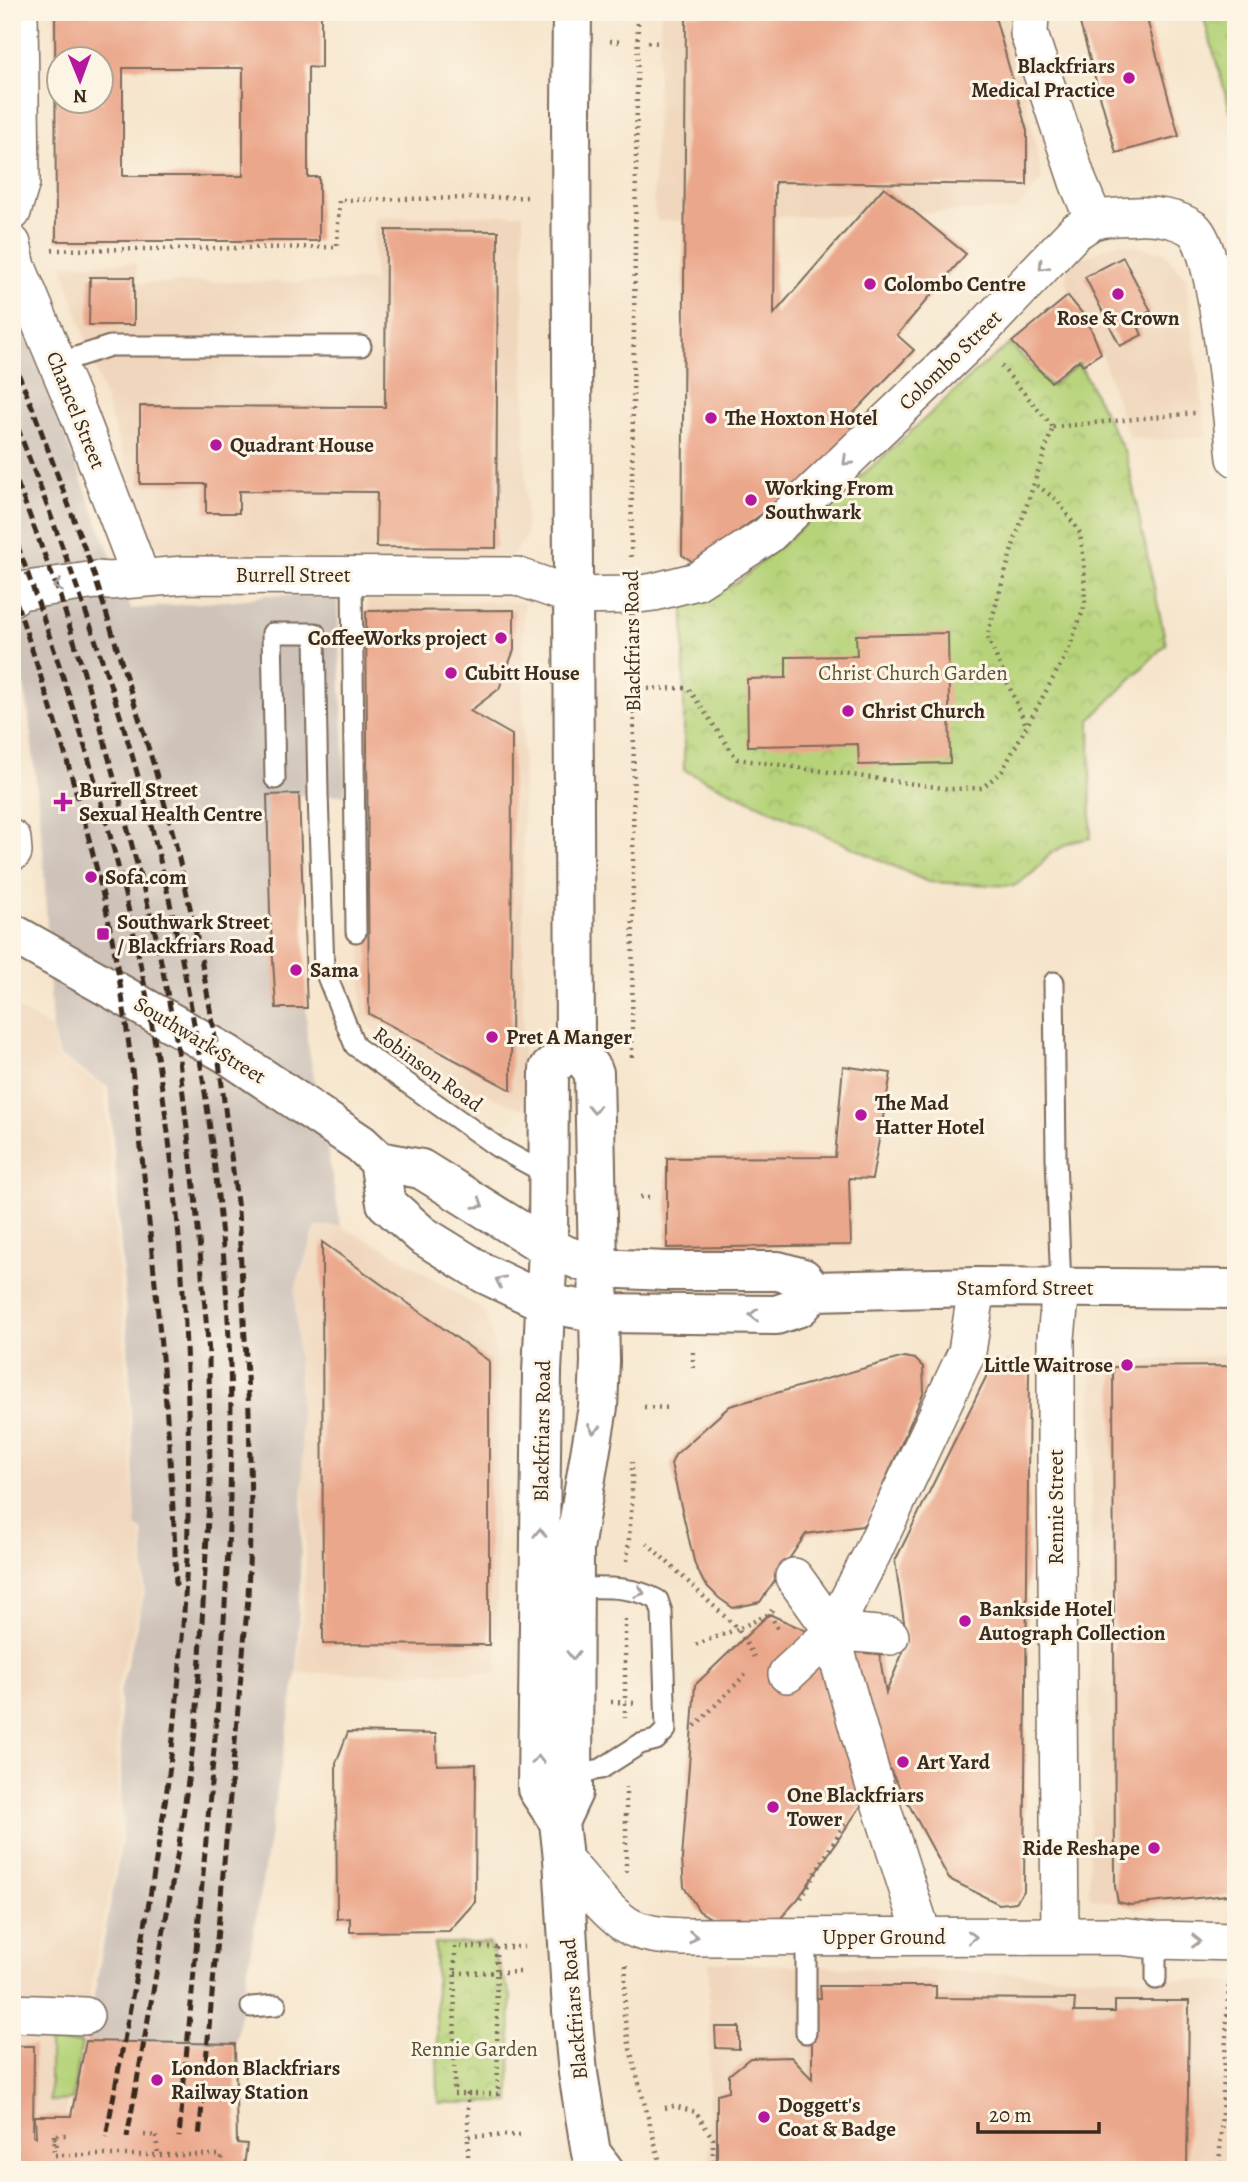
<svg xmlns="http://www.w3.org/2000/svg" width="1248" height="2182" viewBox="0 0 1248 2182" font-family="Alegreya,serif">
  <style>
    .built { fill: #f0d6bc }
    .industrial { fill: #cec2b9 }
    .green { fill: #b6d379; stroke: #787e4c; stroke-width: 2 }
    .park { fill: url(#park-crowns); stroke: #787e4c; stroke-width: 2 }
    .building { fill: #eba78b; fill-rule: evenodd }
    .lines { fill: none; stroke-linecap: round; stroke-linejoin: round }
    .lane-casing { stroke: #7c6b5b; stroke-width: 23 }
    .street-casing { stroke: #7c6b5b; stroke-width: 40 }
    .primary-casing { stroke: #7c6b5b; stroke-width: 42 }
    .path { stroke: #7c6b5b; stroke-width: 4.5; stroke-dasharray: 2 5; stroke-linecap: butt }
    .lane { stroke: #fff; stroke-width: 19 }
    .street { stroke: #fff; stroke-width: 37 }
    .primary { stroke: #fff; stroke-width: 38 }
    .rail { stroke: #3b2a1e; stroke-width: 5; stroke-dasharray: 10 5; stroke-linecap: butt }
    .path-bridge { stroke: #7c6b5b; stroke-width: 4.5; stroke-dasharray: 2 5; stroke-linecap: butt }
    .oneway { stroke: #a79f9a }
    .poi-dot { fill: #b5179e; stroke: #fcf5e5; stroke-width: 2.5 }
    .labels { text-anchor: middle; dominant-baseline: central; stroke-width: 6; stroke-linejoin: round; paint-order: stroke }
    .poi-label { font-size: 21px; font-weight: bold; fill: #3b2a1e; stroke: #fcf5e5; text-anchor: start }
    .street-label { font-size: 21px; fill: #3b2a1e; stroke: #fcf5e5 }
    .park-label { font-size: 21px; fill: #5a5435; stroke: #fcf5e5 }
  </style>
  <defs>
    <pattern id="park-crowns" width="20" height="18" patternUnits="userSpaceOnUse" patternTransform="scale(1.75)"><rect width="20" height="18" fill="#b6d379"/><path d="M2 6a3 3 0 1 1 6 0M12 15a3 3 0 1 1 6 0" fill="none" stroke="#9db568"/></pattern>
  </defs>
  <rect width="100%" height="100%" fill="#fcf5e5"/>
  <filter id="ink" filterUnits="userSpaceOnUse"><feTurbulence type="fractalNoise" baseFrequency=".0143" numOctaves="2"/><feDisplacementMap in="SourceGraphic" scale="14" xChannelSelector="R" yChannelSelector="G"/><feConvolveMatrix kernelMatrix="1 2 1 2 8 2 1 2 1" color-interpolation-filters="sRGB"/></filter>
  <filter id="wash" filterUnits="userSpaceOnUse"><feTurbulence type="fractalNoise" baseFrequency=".00686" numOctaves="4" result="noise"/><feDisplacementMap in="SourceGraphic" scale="28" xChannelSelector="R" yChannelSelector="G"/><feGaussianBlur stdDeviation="1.57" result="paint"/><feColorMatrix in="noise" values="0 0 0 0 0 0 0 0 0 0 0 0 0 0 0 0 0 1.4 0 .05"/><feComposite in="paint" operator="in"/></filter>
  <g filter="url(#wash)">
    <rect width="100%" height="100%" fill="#f6e5cc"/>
    <path class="built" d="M661,12H1012L1010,17L1042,180L1016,210L657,221L653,199Z
      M523,214L526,538L505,563L183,558L162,551L148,535L62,264L136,263L138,283L374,281V218Z
      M1119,243L1164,252L1186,279L1207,437L1149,440L1129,437L1101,353L1087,319L1068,296L1066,264Z
      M367,599L523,603V1109L473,1089L388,1044L361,1019Z
      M12,1005L52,1029L56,1056L104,1087L124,1340L135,1529L141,1532L143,1592L116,1692L120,1838L56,2163L12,2170Z
      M341,1227L385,1248L484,1311L494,1340L496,1371L497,1673H298L306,1560L296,1290L317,1228Z
      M1236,1355V1901L1137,1909L1089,1897L1092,1363Z
      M709,1962L1236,1982V2170H709Z"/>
    <path class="industrial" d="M12,297L131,609L247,599L266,595L337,597L346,795H299L307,1039L341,1226L316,1227L295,1290L303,1476L297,1670L235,2044L86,2041L122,1839L120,1693L145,1592L143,1531L136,1528L128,1340L109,1088L58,1055L52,1029L43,847L28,707L24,684L12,646Z"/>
    <path class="green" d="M50,2043H82L72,2100L50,2101Z"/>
    <path class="park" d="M1202,12H1236V130Z
      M1010,344L1051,386L1079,363L1126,455L1166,644L1090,720L1091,838L1071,842L1051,853L1034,872L1014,886L928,882L684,770V606L738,582L883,457L982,366Z
      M435,1943H489L511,1996L510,2102L438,2103Z"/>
    <g id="blocks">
      <path class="building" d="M55,12H321V68L308,67V177H319V241H56ZM60,60H102V102H60ZM123,68H243V176H123Z
        M1106,12H1145L1179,136L1116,153L1079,20Z
        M686,14L995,17L1027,131V185L775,182L774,314L884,187L966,254L897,335L914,350L844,423L856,431L834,461L695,563L682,555Z
        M386,230L498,231L496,548L376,547L377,492L239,491V513H206V484H140V406L385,407Z
        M1123,257L1151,311L1135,319L1142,335L1120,346L1085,277Z
        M90,277H134V325H89Z
        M1068,296L1087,319L1101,353L1083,365L1079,360L1051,382L1012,342Z
        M514,610V650L499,689L470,711L512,735L511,1090L369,1014L366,611Z
        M948,633L950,763L859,765L858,744L748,746L747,679L786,678V657L857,656L856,635Z
        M299,794L307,1008H276L270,913L267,795Z
        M843,1066L891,1073L872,1179L849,1178L851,1245L667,1248V1158L835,1157Z
        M322,1242L489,1361V1645L323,1644Z
        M904,1357L915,1359L923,1367L924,1392L868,1520L862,1526L806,1534L760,1602L733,1608L719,1598L704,1583L695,1565L671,1464L675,1455L730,1406Z
        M1004,1362L1018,1363L1029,1371L1024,1891L1016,1902L999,1904L949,1879L888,1766L798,1899L779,1920L724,1926L699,1911L684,1887L682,1859L695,1685L769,1614L824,1639L879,1653L886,1693L907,1642L895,1561L989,1371Z
        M1236,1366V1894L1131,1905L1118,1902L1115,1887L1113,1367Z
        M348,1732L436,1734L437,1765L476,1764L475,1902L449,1931L350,1932V1918L337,1919L336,1763Z
        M820,1986H936V1998L1075,1999L1074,2012H1115V2001H1189L1187,2170L717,2169V2094L729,2091V2075L750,2058L791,2057L812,2079V1998H821Z
        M715,2027H739V2049L716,2048Z
        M86,2041L235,2044L237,2143L247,2144L244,2166L252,2165V2170H12V2046H34L33,2136L36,2137L35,2116H71Z
        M1230,2146L1236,2147V2170H1230Z"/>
    </g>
  </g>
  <g filter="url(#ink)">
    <use href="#blocks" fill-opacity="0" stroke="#7c6b5b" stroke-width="2"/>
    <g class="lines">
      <g class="lane-casing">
        <path id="lane" d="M58,363L110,346H361
          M352,576L356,932
          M275,779L272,633H315L318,794L324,969L355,1046L497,1147L550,1176
          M1054,982L1056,1158L1061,1288
          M573,1588C603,1588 631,1585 658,1600L662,1612L666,1730L656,1740L640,1744L601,1769L574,1774
          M1156,1979V1940
          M251,2007L276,2005
          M806,2033V1937"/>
      </g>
      <g class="street-casing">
        <path id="street" d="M1030,12L1029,34L1078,182L1094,220
          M12,212L21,182L19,12
          M12,244L17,267L79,415L134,559L140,577
          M12,597L20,591L96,580L109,581L184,575L516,576L573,596L631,595L654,592L697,581L768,535L975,337L1075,232C1081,229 1087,223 1093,221C1106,216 1123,217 1136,216C1154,215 1178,218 1193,229C1218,247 1232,421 1236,458
          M12,839L13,852
          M794,1577L822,1616
          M839,1618L870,1558L967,1352L977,1287
          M843,1632L890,1636
          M834,1644L872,1777L918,1921
          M787,1674L821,1643
          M563,1859C582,1879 602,1908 625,1924C642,1935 665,1936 684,1937L1119,1936L1156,1940L1236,1942
          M1060,1936L1056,1455V1338L1061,1288
          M12,2013L85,2016"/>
      </g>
      <g class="primary-casing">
        <path id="primary" d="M12,933L227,1054L361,1144L379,1161L421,1169L548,1248L599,1268L666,1271H778L803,1278L814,1291
          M575,1046L549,1069L548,1248L542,1372L537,1789L559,1822L563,1859L572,2011L578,2073L591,2153L604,2170
          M379,1161L386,1203L422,1235L485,1274L546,1303L600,1313L776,1315L800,1307L814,1291L977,1287L1236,1289
          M559,1822L573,1792L574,1549L598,1407L600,1361L594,1073L575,1046L571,109L572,12"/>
      </g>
      <path class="path" d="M610,41L623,42
        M648,42L659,43
        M52,250L337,247L339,200L531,197
        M1001,366L1053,427L1012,549L987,636L1026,725
        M1053,427L1195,413
        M631,557L638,12
        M634,689L688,688L737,759L950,789L982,788L1002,771L1068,651L1085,605L1084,561L1080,533L1058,501L1034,483
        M632,1057L634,689L632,632
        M640,1197H652
        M693,1352V1373
        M644,1407L671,1408
        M647,1543L738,1629L692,1646
        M627,1561L632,1502V1462
        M770,1614L779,1631
        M625,1619V1718
        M754,1657L738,1629L769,1614L772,1610
        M611,1702L637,1703
        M695,1726L748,1672
        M626,1872V1787
        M801,1898L846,1821
        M496,1947L498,2094H454L455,1947H524
        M626,1965L624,2015L630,2049L662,2170
        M455,1973L525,1972
        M468,2093V2136
        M665,2108L674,2106L696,2112L713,2139V2170
        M144,2135L156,2136
        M156,2136L158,2155
        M57,2146L54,2135H66
        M220,2166L223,2155
        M468,2170V2136L523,2135
        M1219,2170L1229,1981"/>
      <use href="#lane" class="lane"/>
      <use href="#street" class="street"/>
      <use href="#primary" class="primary"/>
      <path class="rail" d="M12,359L33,409L93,571L154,766L175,841L199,947L218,1054L238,1210L249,1412L251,1506L248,1598L199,2138
        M12,413C55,526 98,639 132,755C185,938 217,1128 228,1319C237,1478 224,1637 210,1795C200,1909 189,2023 179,2137
        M12,469L60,596L99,721L156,936L177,1043L195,1195L209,1353L210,1484L196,1725L178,1851L127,2137
        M12,530C61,664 105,800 135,939C168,1091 184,1248 188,1403C189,1477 189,1551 183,1625C178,1693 172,1762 161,1829C145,1932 125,2034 106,2137
        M12,589C47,695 82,800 106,909C127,1006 136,1104 147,1203C160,1331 173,1459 176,1588"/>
      <path class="path-bridge" d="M54,2135V2155H223"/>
    </g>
    <defs><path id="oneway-chevron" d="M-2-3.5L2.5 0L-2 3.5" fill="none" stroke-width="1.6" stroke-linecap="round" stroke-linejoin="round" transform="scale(1.75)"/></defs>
    <g class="oneway">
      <use href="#oneway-chevron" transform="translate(1043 266) rotate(134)"/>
      <use href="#oneway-chevron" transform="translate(847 461) rotate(136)"/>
      <use href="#oneway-chevron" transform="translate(58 586) rotate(171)"/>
      <use href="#oneway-chevron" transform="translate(594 1109) rotate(89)"/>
      <use href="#oneway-chevron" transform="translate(479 1204) rotate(32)"/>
      <use href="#oneway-chevron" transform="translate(500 1281) rotate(-155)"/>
      <use href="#oneway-chevron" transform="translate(754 1315) rotate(-179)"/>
      <use href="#oneway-chevron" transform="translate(594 1429) rotate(100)"/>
      <use href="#oneway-chevron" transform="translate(540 1533) rotate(-89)"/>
      <use href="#oneway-chevron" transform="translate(640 1592) rotate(18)"/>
      <use href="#oneway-chevron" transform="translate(573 1655) rotate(90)"/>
      <use href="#oneway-chevron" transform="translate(538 1760) rotate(-90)"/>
      <use href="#oneway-chevron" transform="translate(693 1937) rotate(1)"/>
      <use href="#oneway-chevron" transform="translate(972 1937) rotate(-1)"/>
      <use href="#oneway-chevron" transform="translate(1196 1941) rotate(1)"/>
    </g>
  </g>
  <g class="poi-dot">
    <circle cx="1129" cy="78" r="7"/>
    <circle cx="870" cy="284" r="7"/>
    <circle cx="1118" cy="294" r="7"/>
    <circle cx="711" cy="418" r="7"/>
    <circle cx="216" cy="445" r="7"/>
    <circle cx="751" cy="500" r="7"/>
    <circle cx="501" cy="638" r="7"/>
    <circle cx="451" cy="673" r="7"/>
    <circle cx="848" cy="711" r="7"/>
    <path d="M59.5 791.5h7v7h7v7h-7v7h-7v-7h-7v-7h7z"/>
    <circle cx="91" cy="877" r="7"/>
    <rect x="96" y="927" width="14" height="14" rx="3.5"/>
    <circle cx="296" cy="970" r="7"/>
    <circle cx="492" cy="1037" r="7"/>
    <circle cx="861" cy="1115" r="7"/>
    <circle cx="1127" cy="1365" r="7"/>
    <circle cx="965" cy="1621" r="7"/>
    <circle cx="903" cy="1762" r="7"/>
    <circle cx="773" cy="1807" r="7"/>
    <circle cx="1154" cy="1848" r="7"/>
    <circle cx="157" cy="2080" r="7"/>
    <circle cx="764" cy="2117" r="7"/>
  </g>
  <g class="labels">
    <g class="poi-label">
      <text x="1115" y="66" text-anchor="end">Blackfriars<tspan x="1115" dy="24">Medical Practice</tspan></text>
      <text x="884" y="284">Colombo Centre</text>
      <text x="1118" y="318" text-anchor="middle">Rose &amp; Crown</text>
      <text x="725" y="418">The Hoxton Hotel</text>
      <text x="230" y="445">Quadrant House</text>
      <text x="765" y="488">Working From<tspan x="765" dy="24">Southwark</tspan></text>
      <text x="487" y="638" text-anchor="end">CoffeeWorks project</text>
      <text x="465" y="673">Cubitt House</text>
      <text x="862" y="711">Christ Church</text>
      <text x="79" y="790">Burrell Street<tspan x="79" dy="24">Sexual Health Centre</tspan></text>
      <text x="105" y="877">Sofa.com</text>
      <text x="117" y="922">Southwark Street<tspan x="117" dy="24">/ Blackfriars Road</tspan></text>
      <text x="310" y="970">Sama</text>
      <text x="506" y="1037">Pret A Manger</text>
      <text x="875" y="1103">The Mad<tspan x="875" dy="24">Hatter Hotel</tspan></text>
      <text x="1113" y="1365" text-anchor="end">Little Waitrose</text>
      <text x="979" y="1609">Bankside Hotel<tspan x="979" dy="24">Autograph Collection</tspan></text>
      <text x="917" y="1762">Art Yard</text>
      <text x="787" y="1795">One Blackfriars<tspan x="787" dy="24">Tower</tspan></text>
      <text x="1140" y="1848" text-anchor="end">Ride Reshape</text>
      <text x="171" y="2068">London Blackfriars<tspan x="171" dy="24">Railway Station</tspan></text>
      <text x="778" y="2105">Doggett's<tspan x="778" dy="24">Coat &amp; Badge</tspan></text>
    </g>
    <g class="street-label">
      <text transform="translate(950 360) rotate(-44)">Colombo Street</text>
      <text transform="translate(76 410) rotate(68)">Chancel Street</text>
      <text x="293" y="575">Burrell Street</text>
      <text transform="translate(632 641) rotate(-91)">Blackfriars Road</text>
      <text transform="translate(200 1040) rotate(31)">Southwark Street</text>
      <text transform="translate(428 1069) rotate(36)">Robinson Road</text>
      <text x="1025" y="1288">Stamford Street</text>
      <text transform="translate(542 1431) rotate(-89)">Blackfriars Road</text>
      <text transform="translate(1056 1507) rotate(-90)">Rennie Street</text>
      <text x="884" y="1937">Upper Ground</text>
      <text transform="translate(574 2009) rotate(-95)">Blackfriars Road</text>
    </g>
    <g class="park-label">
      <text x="913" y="673">Christ Church Garden</text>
      <text x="474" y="2049">Rennie Garden</text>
    </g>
  </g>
  <rect width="1248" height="2182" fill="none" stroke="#fcf5e5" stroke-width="42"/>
  <g transform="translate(80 80) rotate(179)"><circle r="33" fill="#fcf5e5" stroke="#afa495" stroke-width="2"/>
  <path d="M0-5L12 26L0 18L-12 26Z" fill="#b5179e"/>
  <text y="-10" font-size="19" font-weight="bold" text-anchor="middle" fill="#3b2a1e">N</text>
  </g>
  <path d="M978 2122v10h121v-10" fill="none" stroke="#3b2a1e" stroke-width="3.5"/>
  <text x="989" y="2122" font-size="21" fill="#3b2a1e" stroke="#fcf5e5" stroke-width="5" paint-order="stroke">20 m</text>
</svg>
